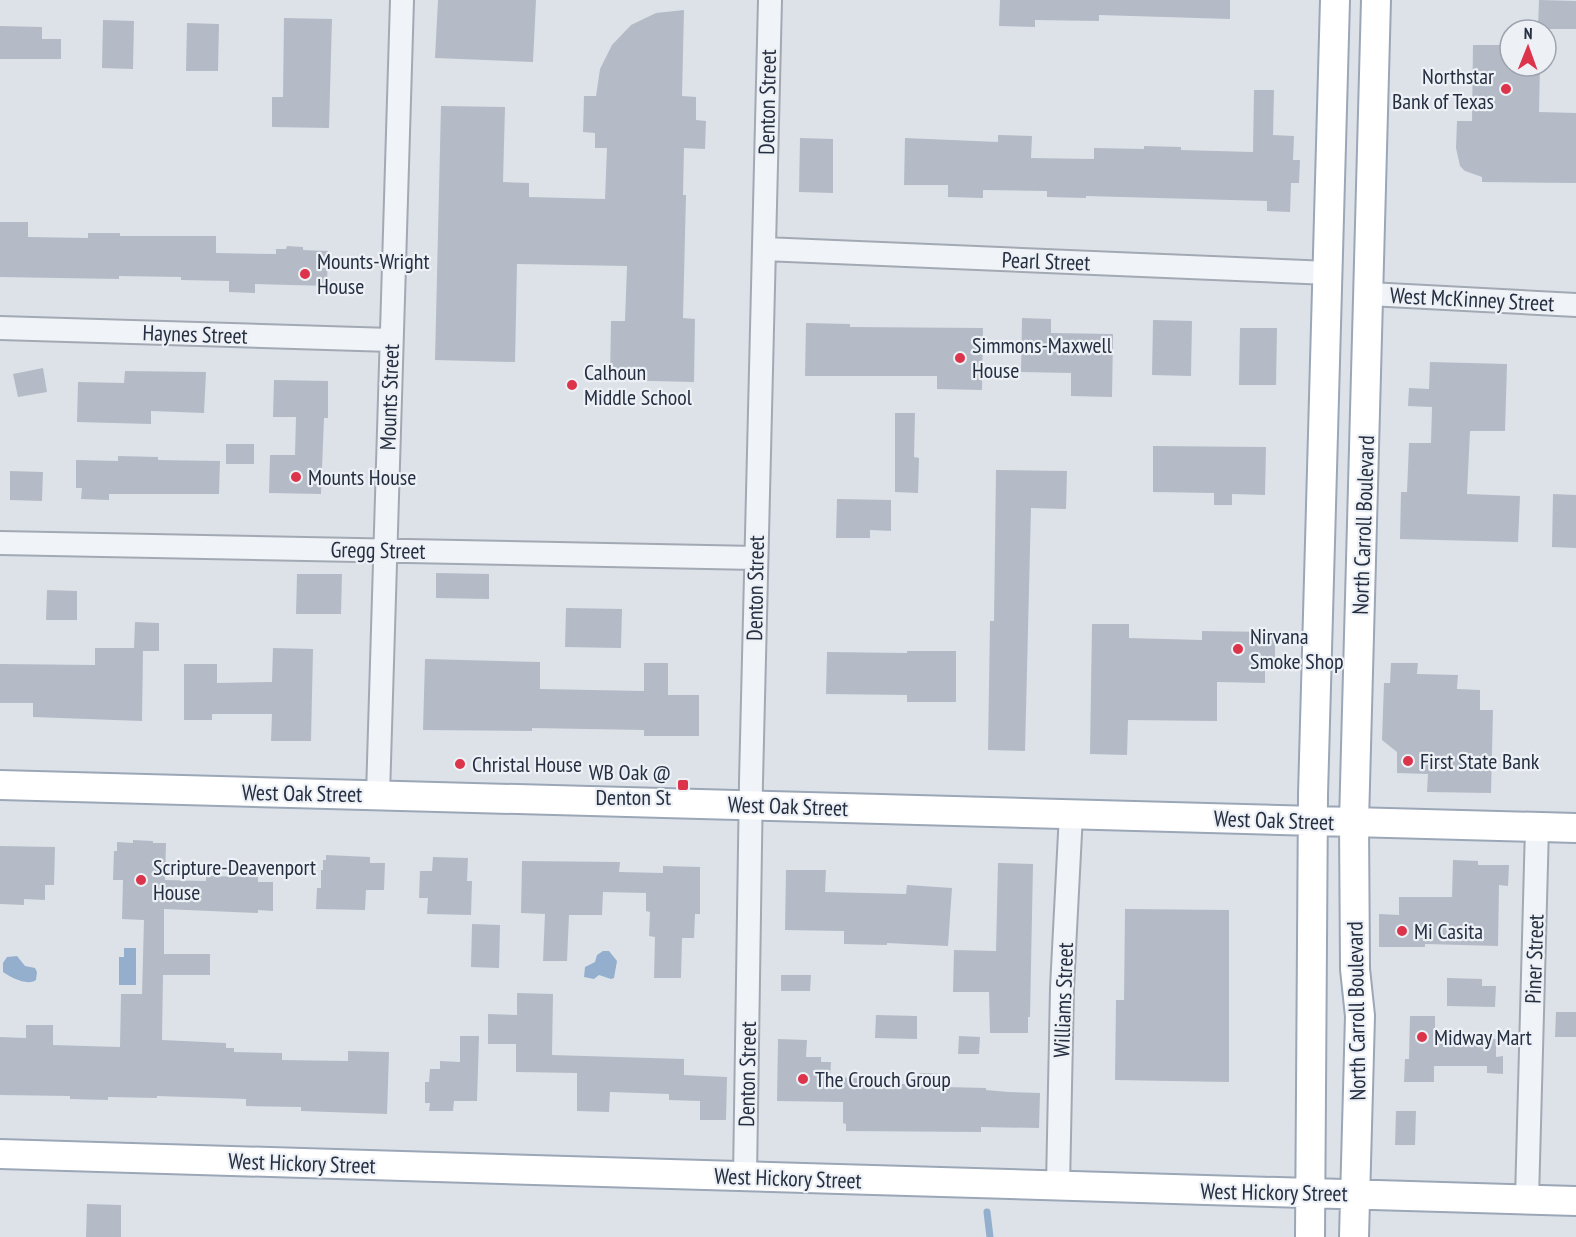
<svg xmlns="http://www.w3.org/2000/svg" width="1576" height="1237" viewBox="0 0 1576 1237" font-family="'PT Sans Narrow',sans-serif">
  <style>
    .water { fill: #94afcd }
    .lines { fill: none; stroke-linecap: round; stroke-linejoin: round }
    .stream { stroke: #94afcd; stroke-width: 7 }
    .building { fill: #b4bbc6 }
    .minor-casing { stroke: #a2a9b3; stroke-width: 26 }
    .major-casing { stroke: #9ba6b6; stroke-width: 32 }
    .minor { stroke: #f0f3f7; stroke-width: 22 }
    .major { stroke: #fff; stroke-width: 28 }
    .poi-dot { fill: #dc344b; stroke: #edf1f6; stroke-width: 2 }
    .labels { text-anchor: middle; dominant-baseline: central; stroke-width: 4.5; stroke-linejoin: round; paint-order: stroke }
    .poi-label { font-size: 22px; fill: #252f41; stroke: #edf1f6; text-anchor: start }
    .street-label { font-size: 22px; fill: #252f41; stroke: #edf1f6 }
  </style>
  <rect width="100%" height="100%" fill="#dde2e9"/>
  <path class="water" d="M124,948H136V985H119V957H124Z
    M603,951H609L617,961L614,978L611,979L599,975L594,979L584,977L585,967L595,962L597,955Z
    M17,956L25,966L35,968L37,972L36,980C27,986 12,978 3,972V963L7,957Z"/>
  <g class="lines">
    <path class="stream" d="M987,1212L990,1237"/>
  </g>
  <path class="building" d="M438,0H536L533,62L435,58Z
    M1000,0H1230V19L1099,15V21L1035,20V27L999,26Z
    M1539,0L1576,1V29H1538Z
    M684,10L682,96L696,97V120L706,121L705,149L684,148L683,195H686L683,318L695,319L694,382L610,380L611,321H625L627,266L517,264L515,362L435,360L441,106L505,107L503,182L529,183V197L605,199L607,148H595V133L583,132L584,96H596L600,69L612,45L631,25L656,13Z
    M284,18L332,19L329,128L272,127V97H283Z
    M103,20L134,21L133,69L102,68Z
    M187,23L219,24L218,71H186Z
    M0,26L42,27V39H61V59H0Z
    M1473,45H1510V66H1540L1539,112L1576,113V183L1482,182V177L1465,171L1460,166L1456,148L1457,121H1472Z
    M1254,90H1274L1273,135L1294,136L1293,160H1300L1299,183H1291L1290,212L1267,211V201L1086,196V198L1047,197V191L983,190V198L948,197V185H904L905,138L998,142V135L1032,136L1031,158L1094,159V148L1144,149V146L1181,147V150L1253,152Z
    M800,138L833,139V193L799,192Z
    M0,222H28V237L88,238V233H120V236H216V253L276,254V249H286L287,246L303,247V250L328,251L327,286L255,284V293L229,292V281L181,280V277L119,276V279L0,277Z
    M1022,318L1051,319V333L1113,334L1112,397L1071,396V373L1021,372Z
    M1153,320L1192,321L1191,376L1152,375Z
    M806,323L850,324V327L983,328L982,390L937,389V376H805Z
    M1240,328H1277L1276,385H1239Z
    M1430,362L1507,364L1505,431H1470L1467,494L1520,496L1518,542L1400,539L1401,492H1407L1409,443H1431L1432,407L1408,406L1409,388L1429,389Z
    M43,368L47,392L18,397L13,374Z
    M125,371L206,372L204,413L151,411V424L77,422L78,382L124,383Z
    M274,380L328,381V418H324L321,494L269,493L270,455H295L296,417H273Z
    M895,413H915L914,457L919,458L918,493L895,492Z
    M226,444H254V464H226Z
    M1153,446L1266,447L1265,495L1232,494V505H1214V493L1153,492Z
    M118,456L158,457V460L220,461L219,494H109V500L81,499L82,488H76V460L118,461Z
    M996,470L1067,471L1066,509L1031,508L1025,751L988,750L990,621H994Z
    M10,471L43,472L42,501L10,500Z
    M1553,494L1576,495V548L1552,547Z
    M837,499L891,500V531L870,530V538H836Z
    M436,573L489,574V599L436,598Z
    M297,574H342L341,614H296Z
    M47,590L77,591V620H46Z
    M566,608L622,609L621,648L565,647Z
    M135,622L159,623V651H143L142,721L33,717V703H0V664L95,665V648H134Z
    M1092,624H1129V638L1202,640V631L1275,632V665H1265V683L1217,682V721L1128,720L1127,755L1090,754Z
    M273,648L313,649L311,741H271L272,714H212V720H184V664H217V683L272,682Z
    M907,651H956V702H907V695L826,694L827,652L907,653Z
    M425,659L540,662V689L644,691V663H668V695H699V736H644V730L532,728V731L423,730Z
    M1391,663H1418L1417,674L1458,675L1457,689L1480,690V710H1493L1491,793L1427,792L1428,774L1397,773V752L1382,740L1384,683H1390Z
    M133,840L153,841V843H166L165,880L206,881V876L258,877V882H273V911L258,910V913L164,909V954H210V975H163L162,1040L226,1043V1048H234V1052L282,1053V1060L348,1061V1051L389,1052L387,1114L301,1111V1107L246,1106V1099L157,1096V1098L108,1097V1100L70,1099V1096L0,1095V1037L26,1038V1025H53V1045L120,1047L121,994H142L144,920L122,919L123,880H113L114,851H117V842L133,843Z
    M0,846L55,847L54,885H45V900L24,899V905L0,904Z
    M326,855L370,857V863H385L384,890H366L365,910L316,909L317,888H321V870H323V860H326Z
    M433,857L468,858L467,881H472L471,915L427,914L428,898H419L420,871H432Z
    M1453,860L1478,861V865H1509L1508,886L1499,885L1498,946L1425,944V947H1379V914L1399,915V897H1452Z
    M522,861L620,862L619,872L663,873V866L700,867V914H695L694,938H682L681,978H654L655,937L649,936L650,912L646,911V893L603,892L602,915H569L567,961H543L545,914L521,913Z
    M998,863L1033,864L1030,1017H1028V1033H990L989,992H953L954,950L996,951Z
    M786,870H826L825,892L906,894L907,885L952,888L948,946L887,943V945L844,944V931L785,930Z
    M1125,909L1229,910V1082L1115,1080L1116,1000H1124Z
    M472,924L500,925L499,968L471,967Z
    M781,975H811L810,991H781Z
    M1447,978L1482,979V986H1496L1495,1007L1447,1006Z
    M517,993L553,994L552,1055L684,1059V1075L727,1077L726,1120H700V1101L669,1100V1094L610,1092L609,1112L577,1111V1073L516,1072V1044H488V1014L517,1015Z
    M1556,1012H1576V1037H1555Z
    M876,1015L917,1016V1039L875,1038Z
    M1410,1016H1435V1039H1496V1057L1503,1056V1074L1487,1073V1066H1434V1082H1404L1405,1059H1409Z
    M460,1036H479L477,1101H454L453,1111H429L430,1103H425V1082H429L430,1069H440V1061L460,1062Z
    M959,1036L980,1037L979,1054H958Z
    M778,1039L807,1040L806,1057H821V1062H831L830,1077L879,1079V1084H914V1075H920V1073L946,1074V1087L986,1088V1090L1008,1092L1040,1093L1039,1128L981,1127V1132L846,1131V1124L843,1123V1102L777,1101Z
    M1396,1111H1416L1415,1145H1395Z
    M87,1204L121,1205V1237H86Z"/>
  <g class="lines">
    <g class="minor-casing">
      <path id="minor" d="M764,249L1329,273
        M1369,294L1576,305
        M0,328L391,340
        M0,543L756,558
        M378,795L402,0
        M745,1177L751,781L770,0
        M1058,1186L1062,988L1071,814
        M1527,1199L1537,827"/>
    </g>
    <g class="major-casing">
      <path id="major" d="M0,785L1576,828
        M0,1154L1576,1201
        M1310,1237L1313,795L1335,0
        M1354,1237L1360,1016L1355,969L1354,822L1376,0"/>
    </g>
    <use href="#minor" class="minor"/>
    <use href="#major" class="major"/>
  </g>
  <g class="poi-dot">
    <circle cx="1506" cy="89" r="6"/>
    <circle cx="305" cy="274" r="6"/>
    <circle cx="960" cy="358" r="6"/>
    <circle cx="572" cy="385" r="6"/>
    <circle cx="296" cy="477" r="6"/>
    <circle cx="1238" cy="649" r="6"/>
    <circle cx="1408" cy="761" r="6"/>
    <circle cx="460" cy="764" r="6"/>
    <rect x="677" y="779" width="12" height="12" rx="3"/>
    <circle cx="141" cy="880" r="6"/>
    <circle cx="1402" cy="931" r="6"/>
    <circle cx="1422" cy="1037" r="6"/>
    <circle cx="803" cy="1079" r="6"/>
  </g>
  <g class="labels">
    <g class="poi-label">
      <text x="1494" y="76" text-anchor="end">Northstar<tspan x="1494" dy="25">Bank of Texas</tspan></text>
      <text x="317" y="261">Mounts-Wright<tspan x="317" dy="25">House</tspan></text>
      <text x="972" y="345">Simmons-Maxwell<tspan x="972" dy="25">House</tspan></text>
      <text x="584" y="372">Calhoun<tspan x="584" dy="25">Middle School</tspan></text>
      <text x="308" y="477">Mounts House</text>
      <text x="1250" y="636">Nirvana<tspan x="1250" dy="25">Smoke Shop</tspan></text>
      <text x="1420" y="761">First State Bank</text>
      <text x="472" y="764">Christal House</text>
      <text x="671" y="772" text-anchor="end">WB Oak @<tspan x="671" dy="25">Denton St</tspan></text>
      <text x="153" y="867">Scripture-Deavenport<tspan x="153" dy="25">House</tspan></text>
      <text x="1414" y="931">Mi Casita</text>
      <text x="1434" y="1037">Midway Mart</text>
      <text x="815" y="1079">The Crouch Group</text>
    </g>
    <g class="street-label">
      <text transform="translate(767 102) rotate(-89)">Denton Street</text>
      <text transform="translate(1046 261) rotate(2)">Pearl Street</text>
      <text transform="translate(1472 299) rotate(3)">West McKinney Street</text>
      <text transform="translate(195 334) rotate(2)">Haynes Street</text>
      <text transform="translate(389 397) rotate(-88)">Mounts Street</text>
      <text transform="translate(1363 525) rotate(-88)">North Carroll Boulevard</text>
      <text transform="translate(378 550) rotate(1)">Gregg Street</text>
      <text transform="translate(755 588) rotate(-89)">Denton Street</text>
      <text transform="translate(302 793) rotate(1)">West Oak Street</text>
      <text transform="translate(788 806) rotate(2)">West Oak Street</text>
      <text transform="translate(1274 820) rotate(2)">West Oak Street</text>
      <text transform="translate(1534 959) rotate(-88)">Piner Street</text>
      <text transform="translate(1063 1000) rotate(-88)">Williams Street</text>
      <text transform="translate(1356 1011) rotate(-91)">North Carroll Boulevard</text>
      <text transform="translate(747 1074) rotate(-89)">Denton Street</text>
      <text transform="translate(302 1163) rotate(2)">West Hickory Street</text>
      <text transform="translate(788 1178) rotate(2)">West Hickory Street</text>
      <text transform="translate(1274 1192) rotate(1)">West Hickory Street</text>
    </g>
  </g>
  <g transform="translate(1528 48) rotate(1)"><circle r="28" fill="#edf1f6" stroke="#9da3ae" stroke-width="1.5"/>
  <path d="M0-4.5L10 22L0 15L-10 22Z" fill="#dc344b"/>
  <text y="-9" font-size="16" font-weight="bold" text-anchor="middle" fill="#252f41">N</text>
  </g>
</svg>
